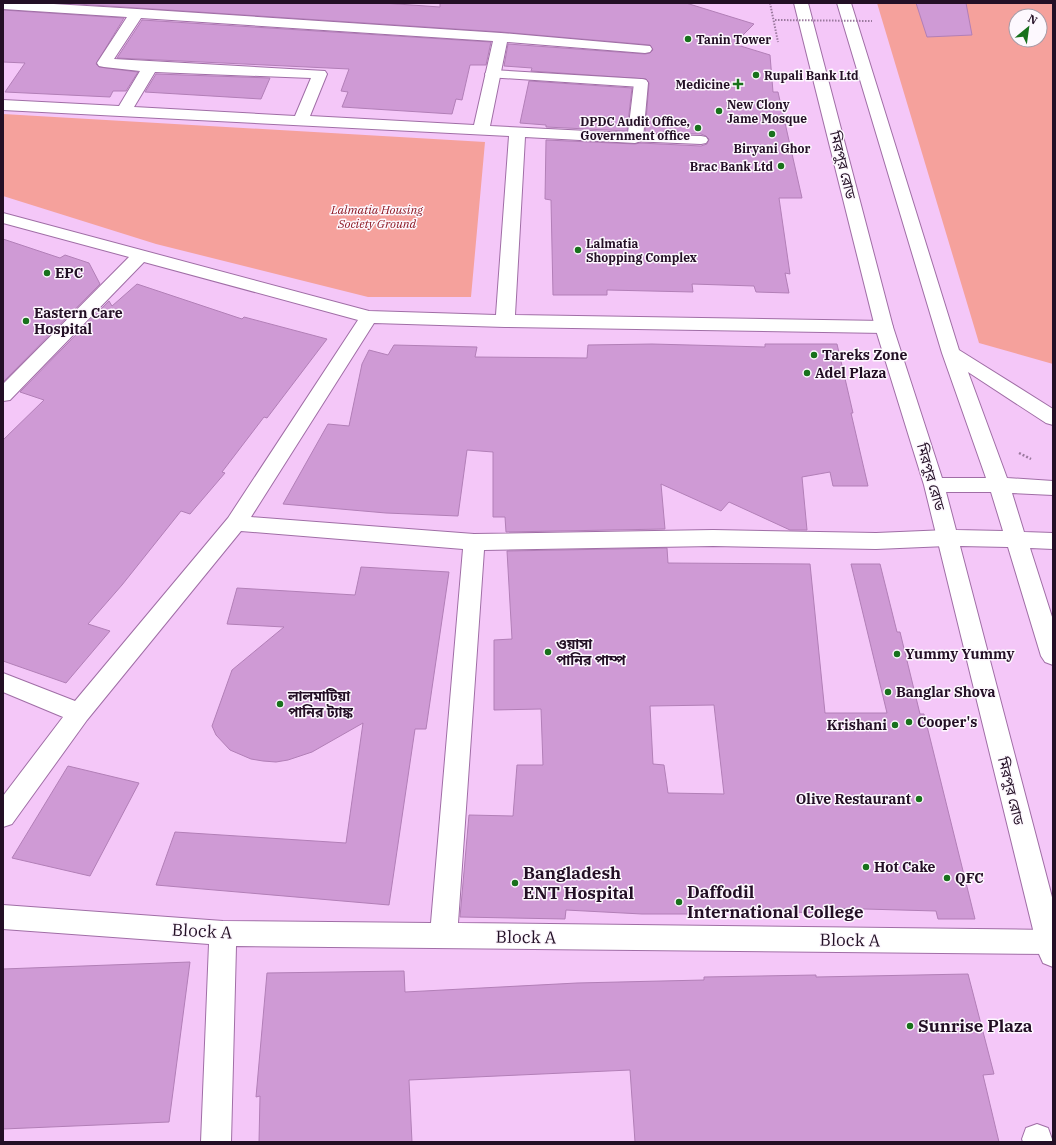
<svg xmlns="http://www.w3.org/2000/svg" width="1056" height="1145" viewBox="0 0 1056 1145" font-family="'IBM Plex Serif','Noto Sans Bengali',serif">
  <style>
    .green { fill: #f5a19c; fill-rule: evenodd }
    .building { fill: #cf9ad5; stroke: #b27fb7; fill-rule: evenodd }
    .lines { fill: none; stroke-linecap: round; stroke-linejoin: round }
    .lane-casing { stroke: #a06ea6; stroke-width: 2 }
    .street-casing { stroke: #a06ea6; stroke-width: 2 }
    .highway-casing { stroke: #a06ea6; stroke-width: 2 }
    .path-far1 { stroke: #9b799e; stroke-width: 2; stroke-dasharray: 1.5 1.5; stroke-linecap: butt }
    .path { stroke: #9b799e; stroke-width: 2.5; stroke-dasharray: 2 2; stroke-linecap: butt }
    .lane { fill: #fff; fill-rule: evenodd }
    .street { fill: #fff; fill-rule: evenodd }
    .highway { fill: #fff; fill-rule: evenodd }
    .path-bridge { stroke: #9b799e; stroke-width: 2; stroke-dasharray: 1.5 1.5; stroke-linecap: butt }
    .poi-dot { fill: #18711c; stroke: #fdf8fe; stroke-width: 1.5 }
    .labels { text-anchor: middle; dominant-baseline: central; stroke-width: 3; stroke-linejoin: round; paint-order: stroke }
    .far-poi-label { font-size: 12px; font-weight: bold; fill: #230f25; stroke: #fdf8fe; text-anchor: start }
    .far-park-label { font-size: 12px; font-style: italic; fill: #8b141f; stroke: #fdf8fe }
    .street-label { font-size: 14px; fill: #230f25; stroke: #fdf8fe }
    .poi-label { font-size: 14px; font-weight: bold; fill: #230f25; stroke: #fdf8fe; text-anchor: start }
    .near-poi-label { font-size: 17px; font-weight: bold; fill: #230f25; stroke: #fdf8fe; text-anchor: start }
    .near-street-label { font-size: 17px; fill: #230f25; stroke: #fdf8fe }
  </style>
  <rect width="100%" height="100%" fill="#f4c7f8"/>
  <path class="green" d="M877,3H1053V364L979,343ZM1016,16H1040V40H1016Z
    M3,114L485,142L471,297H368L156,244L3,196Z"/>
  <path class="building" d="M62,3H383L440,7V3H686L754,24L734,44L770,55L773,92H778L802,198H779L790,274L785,273L789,293L756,292L754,286L692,284L693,292L607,290V295H553L551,200L545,199L546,140L635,144L640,143L701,146L707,144L709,139L706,136L701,134L645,133L649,83L646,79L531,71L532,68L504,66L508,44L645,54L650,53L653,50L650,45L501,32Z
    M916,3H966L972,35L927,37Z
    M3,10L124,18L96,64L99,67L138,72L126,91H113L110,97L5,92L25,63L3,62Z
    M142,20L491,42L486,65H470L462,100L456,99L452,114L342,107L348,92L341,91L349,69L117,58Z
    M156,74L270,78L261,99L145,92Z
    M529,81L632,88L627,131L546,127V125L520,123Z
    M3,239L60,258L65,255L89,263L100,284L3,382Z
    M137,284L242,319L244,317L327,339L267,418L264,417L222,472L225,473L190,514L181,511L122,585L88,624L110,631L66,683L3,661V440L44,400L20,392L109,301L112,306Z
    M652,344L765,347V344H837L853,413H851L868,486H833L830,472L802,477L807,530H790L729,502L721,511L661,484L665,529L506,532L505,517H493V452L467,450L458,516L386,513L283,504L328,424L349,426L362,364L369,350L388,355L394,345L477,347L475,357L587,358L588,345Z
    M667,548L668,563L810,564L825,713H887L851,564H880L897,632H900L920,714H924L975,919H938L936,911L829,908V913L702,910V914H642L566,910L565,919L460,917L469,815L513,816L517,765H543L541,709L494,710V640L512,639L507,551ZM714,705L724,794L668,793L664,765L653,764L650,706Z
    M361,567L449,572L426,729H415L389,905L156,885L175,832L346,843L363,723L312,752L288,760L276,762L263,761L251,759L230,750L216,735L212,726L232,670L284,627L227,624L237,588L355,595Z
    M68,766L139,783L90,876L12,858Z
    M190,962L169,1122L3,1129V969Z
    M404,971L405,992L577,983L704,980V977L816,975V977L968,974L994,1074L983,1075L999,1142H635L630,1070L409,1080L412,1142H259L260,1096L256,1097L267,973Z"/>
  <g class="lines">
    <g class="lane-casing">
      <path id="lane" d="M492,70L641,79L646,80L648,83L646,86L641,87L487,77L485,74L487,71Z
        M635,134L701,136L706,137L708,140L706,143L701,144L630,141L628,138L630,135Z"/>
    </g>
    <g class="street-casing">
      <path id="street" d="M3,3H37L137,9L501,33L650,46L652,49L650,52L645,53L507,42L490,126L628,133L634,83L636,80L641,79L646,80L648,83L643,138L641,141L635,143L525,137L515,315L884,321L891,323L893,327L891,331L884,333L505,327L374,323L251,517L474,534L713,530L876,533L947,530L955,532L958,538L955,544L947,546L876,549L713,546L484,550L458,923L1050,930L1053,932V954L236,946L231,1142H201L209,944L3,929V905L223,921L431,923L463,549L241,531L87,720L12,824L3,827V796L63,717L3,692V673L75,701L228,518L358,320L144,262L10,400L3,401V384L129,257L3,223V213L369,311L496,315L509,136L3,110V100L119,106L140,71L104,67L99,66L97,63L127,17L3,9ZM141,18L493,41L474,125L310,116L327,74L325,71L114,59ZM155,72L311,78L295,116L134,107Z
        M1037,1124L1048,1128L1053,1142H1023L1022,1139L1026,1128Z"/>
    </g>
    <g class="highway-casing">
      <path id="highway" d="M794,3H808L893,327L942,478H986L942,353L837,3H851L959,350L1053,409V425L1046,423L968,372L1007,478L1053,481V495L1012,493L1024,532L1053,533V549L1030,548L1053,620V665L1045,662L1041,656L1008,547L960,546L1053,901V967L1043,963L1039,954L924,485L875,327ZM946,492H991L1003,531L956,530Z"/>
    </g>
    <path class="path-far1" d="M770,3L778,42"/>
    <path class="path" d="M1019,453L1031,459"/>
    <use href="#lane" class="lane"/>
    <use href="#street" class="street"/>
    <use href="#highway" class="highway"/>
    <path class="path-bridge" d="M775,20L872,21"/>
  </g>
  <g class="poi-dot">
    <circle cx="688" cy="39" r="4"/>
    <circle cx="756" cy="75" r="4"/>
    <path d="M736 78h4v4h4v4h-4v4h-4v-4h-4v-4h4z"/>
    <circle cx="719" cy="111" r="4"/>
    <circle cx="698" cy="128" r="4"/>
    <circle cx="772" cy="134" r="4"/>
    <circle cx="781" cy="166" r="4"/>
    <circle cx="578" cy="250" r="4"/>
    <circle cx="47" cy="273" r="4"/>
    <circle cx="26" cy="321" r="4"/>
    <circle cx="814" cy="355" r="4"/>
    <circle cx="807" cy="373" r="4"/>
    <circle cx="548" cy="652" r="4"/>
    <circle cx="897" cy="654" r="4"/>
    <circle cx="888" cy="692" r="4"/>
    <circle cx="280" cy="704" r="4"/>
    <circle cx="909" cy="722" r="4"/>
    <circle cx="895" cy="725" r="4"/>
    <circle cx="919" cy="799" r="4"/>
    <circle cx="866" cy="867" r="4"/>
    <circle cx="947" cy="878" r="4"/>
    <circle cx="515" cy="883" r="4"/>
    <circle cx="679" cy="902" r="4"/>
    <circle cx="910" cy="1026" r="4"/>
  </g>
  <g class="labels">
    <g class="far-poi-label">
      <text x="696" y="39">Tanin Tower</text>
      <text x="764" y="75">Rupali Bank Ltd</text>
      <text x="730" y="84" text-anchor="end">Medicine</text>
      <text x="727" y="104">New Clony<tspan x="727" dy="14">Jame Mosque</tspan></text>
      <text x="690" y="121" text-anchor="end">DPDC Audit Office,<tspan x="690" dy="14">Government office</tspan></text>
      <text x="772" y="148" text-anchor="middle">Biryani Ghor</text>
      <text x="773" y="166" text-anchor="end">Brac Bank Ltd</text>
      <text x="586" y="243">Lalmatia<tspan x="586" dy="14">Shopping Complex</tspan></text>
    </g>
    <g class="far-park-label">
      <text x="377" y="209">Lalmatia Housing<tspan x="377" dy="14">Society Ground</tspan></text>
    </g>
    <g class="street-label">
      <text transform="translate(843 165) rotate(76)">মিরপুর রোড</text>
      <text transform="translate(931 477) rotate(74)">মিরপুর রোড</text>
      <text transform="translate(1011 791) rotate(76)">মিরপুর রোড</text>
    </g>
    <g class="poi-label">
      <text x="55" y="273">EPC</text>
      <text x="34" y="313">Eastern Care<tspan x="34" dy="16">Hospital</tspan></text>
      <text x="822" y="355">Tareks Zone</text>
      <text x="815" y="373">Adel Plaza</text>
      <text x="556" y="644">ওয়াসা<tspan x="556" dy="16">পানির পাম্প</tspan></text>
      <text x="905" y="654">Yummy Yummy</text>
      <text x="896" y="692">Banglar Shova</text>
      <text x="288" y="696">লালমাটিয়া<tspan x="288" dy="16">পানির ট্যাঙ্ক</tspan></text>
      <text x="917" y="722">Cooper's</text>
      <text x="887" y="725" text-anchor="end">Krishani</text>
      <text x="911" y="799" text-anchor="end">Olive Restaurant</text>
      <text x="874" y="867">Hot Cake</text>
      <text x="955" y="878">QFC</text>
    </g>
    <g class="near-poi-label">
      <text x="523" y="873">Bangladesh<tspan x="523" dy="20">ENT Hospital</tspan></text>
      <text x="687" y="892">Daffodil<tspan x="687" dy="20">International College</tspan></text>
      <text x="918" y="1026">Sunrise Plaza</text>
    </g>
    <g class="near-street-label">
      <text transform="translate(202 931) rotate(3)">Block A</text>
      <text transform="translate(526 937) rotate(1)">Block A</text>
      <text transform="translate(850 940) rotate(1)">Block A</text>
    </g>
  </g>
  <rect width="1056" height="1145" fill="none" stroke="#230f25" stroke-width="8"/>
  <g transform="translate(1028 28) rotate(29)"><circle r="19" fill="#fdf8fe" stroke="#a69ba7"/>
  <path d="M0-3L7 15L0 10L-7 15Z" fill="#18711c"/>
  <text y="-6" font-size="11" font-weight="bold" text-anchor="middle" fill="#230f25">N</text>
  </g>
</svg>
